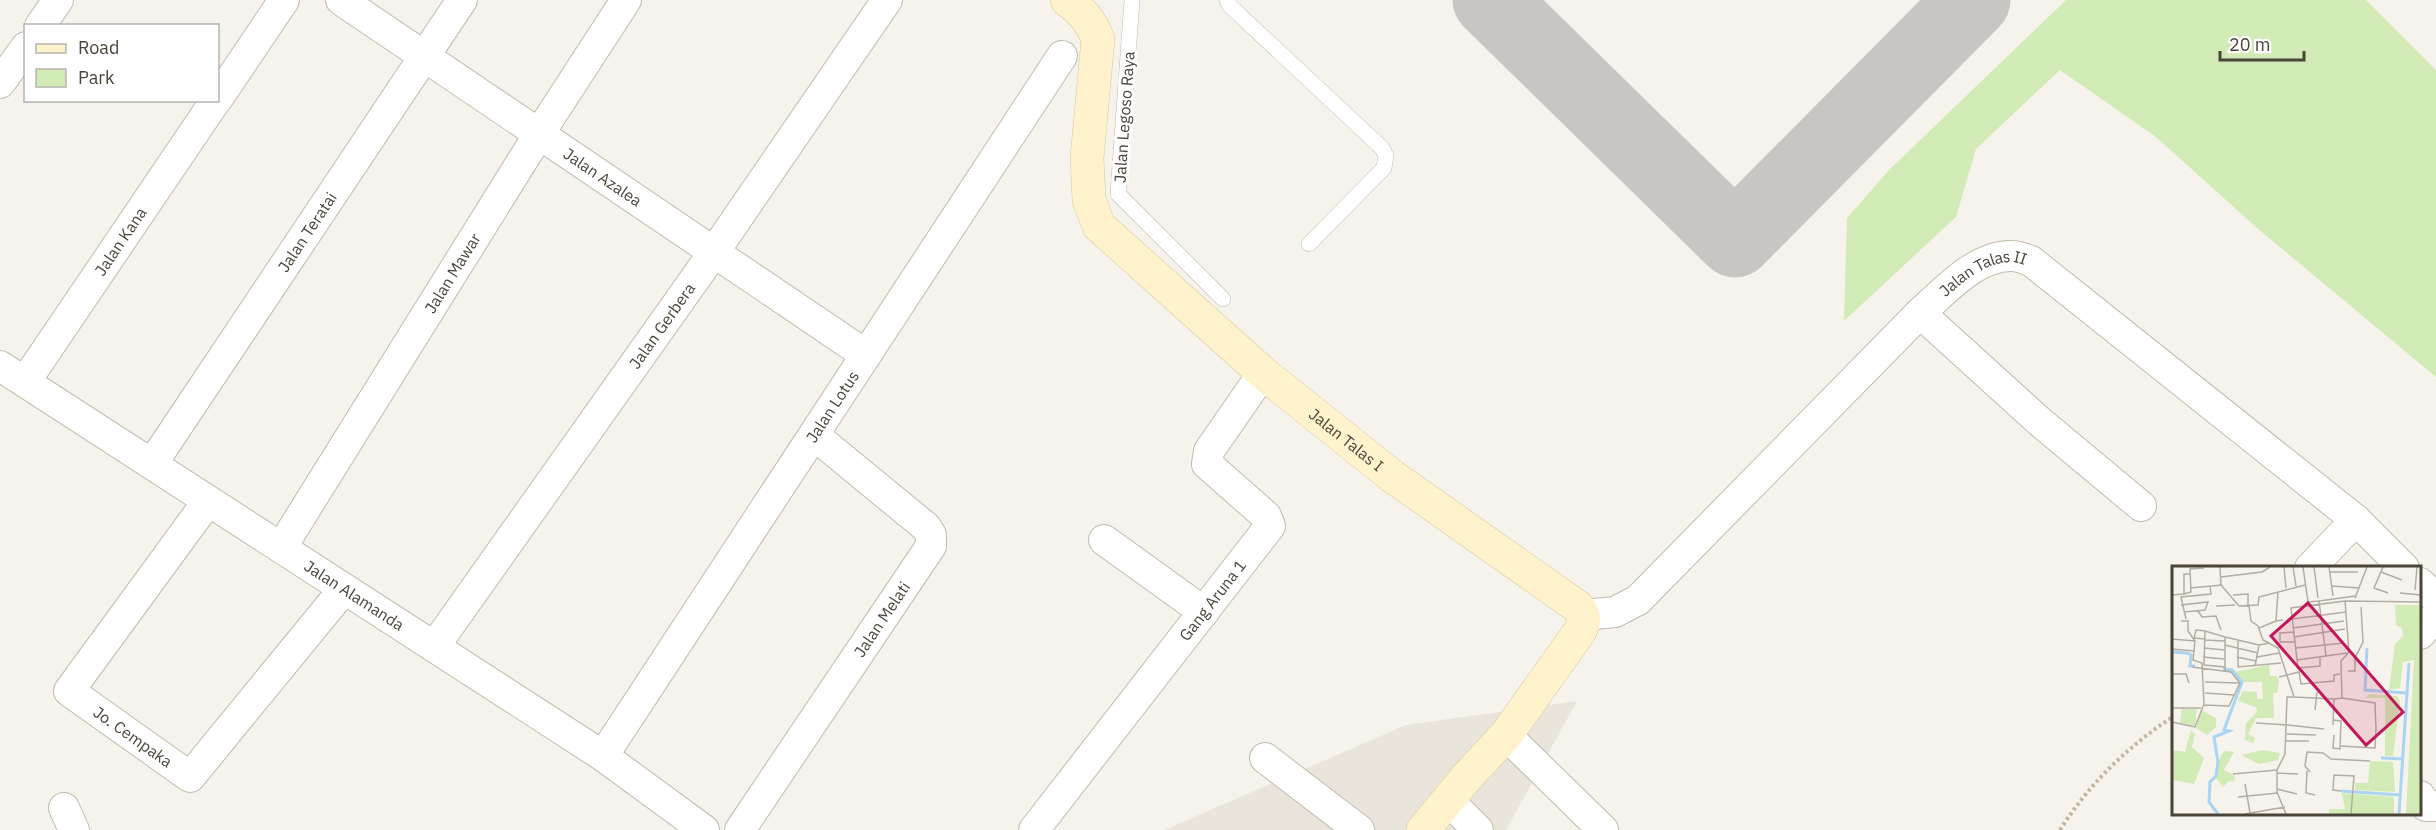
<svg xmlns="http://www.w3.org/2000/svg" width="2436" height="830" viewBox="0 0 2436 830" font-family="'IBM Plex Sans',sans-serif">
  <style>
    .residential { fill: #eae5da }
    .green { fill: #d2eab5 }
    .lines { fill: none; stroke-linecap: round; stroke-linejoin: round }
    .taxiway { stroke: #c8c6c3; stroke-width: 75 }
    .lane-casing { stroke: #c2bbae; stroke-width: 16 }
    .street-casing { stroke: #c2bbae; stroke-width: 32 }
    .secondary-casing { stroke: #d6c79b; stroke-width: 34 }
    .path { stroke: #c4b79f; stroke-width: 4; stroke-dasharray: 3 3; stroke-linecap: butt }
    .lane { stroke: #fff; stroke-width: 15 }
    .street { stroke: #fff; stroke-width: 30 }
    .secondary { stroke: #fff3cd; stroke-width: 33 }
    .labels { text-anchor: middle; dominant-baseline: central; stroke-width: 6; stroke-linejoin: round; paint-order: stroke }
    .street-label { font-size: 16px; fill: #4b4439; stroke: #fff }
    .inset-river { fill: none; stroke: #a9d4f2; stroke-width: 3 }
    .inset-road { fill: none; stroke: #b2ada4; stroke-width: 1.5 }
    .view { fill: #c2185b; fill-opacity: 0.15; stroke: #c2185b; stroke-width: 3 }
    .inset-edge { fill: none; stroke: #4b4439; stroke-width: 3 }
  </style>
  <rect width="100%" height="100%" fill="#f6f3ec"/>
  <path class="residential" d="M1577,701L1506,830H1164L1406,725Z"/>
  <path class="green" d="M2066,0H2366L2436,70V377L2257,228L2156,137L2060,70L1976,149L1956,217L1844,321L1847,218L1889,170Z"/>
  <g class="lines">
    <path class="taxiway" d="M1490,0L1735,240L1973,0"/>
    <g class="lane-casing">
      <path id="lane" d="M1132,0L1118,194L1223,299
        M1227,0L1230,6L1382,148L1386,156L1384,168L1309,244"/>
    </g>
    <g class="street-casing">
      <g id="street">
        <path id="s1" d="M341,0L866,355"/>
        <path d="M40,26L58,0"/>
        <path d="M0,83L26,47"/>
        <path d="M218,98L284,0"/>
        <path d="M1920,313L2039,421L2141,506"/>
        <path id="s2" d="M0,366L603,756L704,830"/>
        <path id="s3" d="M25,382L216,100"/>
        <path id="s4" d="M152,464L462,0"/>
        <path id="s5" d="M208,501L69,691L190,777L344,589"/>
        <path d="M1104,540L1204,612"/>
        <path id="s6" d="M281,548L539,134L626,0"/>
        <path d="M2310,568L2356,520"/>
        <path d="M2420,583L2436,599"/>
        <path id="s7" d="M1584,615L1615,612L1638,600L1920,313C1945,291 1976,255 2012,256C2018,256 2025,259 2031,261L2356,520L2404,568"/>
        <path d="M2420,634L2436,616"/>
        <path id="s8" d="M434,647L714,252L887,0"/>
        <path d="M1506,735L1603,830"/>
        <path id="s9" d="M603,756L1062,56"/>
        <path d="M1265,758L1359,830"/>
        <path d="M2420,796L2426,806H2436"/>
        <path d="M1448,800L1478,830"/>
        <path d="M64,808L74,830"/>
        <path id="s10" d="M740,830L931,546V535L926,527L814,435"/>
        <path id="s11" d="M1034,830L1270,526L1266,516L1207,464L1209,451L1263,373"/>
      </g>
    </g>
    <g class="secondary-casing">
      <g id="secondary">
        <path id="s12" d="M1067,0C1082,11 1091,21 1098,39L1087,158L1089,200L1099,226L1263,373L1392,476L1578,607C1585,616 1585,620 1580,631L1506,735L1466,778L1423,830"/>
      </g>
    </g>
    <path class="path" d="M2060,830C2089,784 2128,746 2174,716"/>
    <use href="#lane" class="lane"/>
    <use href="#street" class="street"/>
    <use href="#secondary" class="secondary"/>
  </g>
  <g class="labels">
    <g class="street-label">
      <text transform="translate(1124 117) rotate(-86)">Jalan Legoso Raya</text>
      <text stroke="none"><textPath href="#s1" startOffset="316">Jalan Azalea</textPath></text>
      <text stroke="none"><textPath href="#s4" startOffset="279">Jalan Teratai</textPath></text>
      <text stroke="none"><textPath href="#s3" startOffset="170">Jalan Kana</textPath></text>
      <text stroke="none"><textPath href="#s6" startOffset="324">Jalan Mawar</textPath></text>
      <text stroke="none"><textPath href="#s7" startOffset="537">Jalan Talas II</textPath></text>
      <text stroke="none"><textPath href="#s8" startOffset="394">Jalan Gerbera</textPath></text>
      <text stroke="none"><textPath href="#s9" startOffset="418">Jalan Lotus</textPath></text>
      <text stroke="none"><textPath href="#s12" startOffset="567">Jalan Talas I</textPath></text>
      <text stroke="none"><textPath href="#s2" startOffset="422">Jalan Alamanda</textPath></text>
      <text stroke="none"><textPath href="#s11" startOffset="291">Gang Aruna 1</textPath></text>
      <text stroke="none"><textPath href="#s10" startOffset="254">Jalan Melati</textPath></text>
      <text stroke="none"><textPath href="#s5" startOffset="314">Jo. Cempaka</textPath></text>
    </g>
  </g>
  <g transform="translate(2172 566)">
    <rect width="249" height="249" fill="#f6f3ec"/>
    <path d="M223,39H249V248H234L242,94L231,96L228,122L217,124L223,78L231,70L230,62L224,59ZM97,99L98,110H105L107,116L105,127H101L102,152H84L76,168L83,172L82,177L78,176L73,174L74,157L85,146L84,141L66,135L71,125L85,126V133H91L90,116H72L63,106ZM198,128L225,130L228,135L221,190H213V132H193ZM10,143H25L23,160L8,157ZM29,144L44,152V161L35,169L24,162ZM19,164L23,168L20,181L32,192L22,218L0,214V184L13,186ZM91,184L108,187L106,194L87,198L69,189ZM53,185L62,186L52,204L62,209L63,216L57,215L51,221L43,211L49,189ZM198,195L221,196L223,226L183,224V217H196ZM170,227L222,231V248H157V243H173Z" fill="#d2eab5"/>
    <path class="inset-river" d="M195,82L193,124L235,127M0,86L15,87L19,89L18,100H23M209,192L231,193M169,225L229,229M46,248L37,236L38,216L44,210L46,196L42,171L57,165L52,164L70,116L60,104L51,103M227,248L237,97"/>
    <path class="inset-road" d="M48,1L49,19L67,40L86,39L87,31L133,19M112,1L114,22M121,1L124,20M131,1L136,36L147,35L154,90M142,1L146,32M157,1L161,30M211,1L202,22L216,27M158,6H186M209,6L230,14M49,11L90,6L98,1M160,20L187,22M18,22L50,19M243,24L245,1M106,26L104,55L111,54M228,27L249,29M12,28L19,26L18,3L32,2M0,29L12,28V8H18M61,29L76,28V41M183,32L195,1M147,35L183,30M9,39L36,36L33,44L12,46M44,40L63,39M77,40L79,55L86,60L91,74L106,82L122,131L162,133L170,132L169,95L177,86L173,35M26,45L30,51L44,50L49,64M14,53L9,31L39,28L38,20M120,53L174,46M87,62L104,55M121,62L172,55M33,65L53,71V105M122,66L108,67V76H123M53,71L87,79L98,77M122,71L173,63M0,73L23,75M33,73L22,72L24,64L33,65L32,99L53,101M32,74L53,75M66,75V101L109,97M53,79L86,87M32,82L52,84M124,82L172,77M0,83L22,85M0,91V114M31,91L52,93M65,91L84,95M85,91L107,87M148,91V100L126,102L119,42L173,35L249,36M125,94L175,87M83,100L87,79M20,101L59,106L68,117M176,105H183V92L191,76L189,41M0,108H14L17,117M107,111L127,106L129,118L162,115V109L168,108M33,116L68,117M33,127L62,129M32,139L57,140L68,117M0,142H29M143,144L145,126M161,154L169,155L168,183L161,182L162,169M0,156L23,161L32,138L30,97L21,94L23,75L16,65V55H9M84,157L116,159M116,159L152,163M161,159L162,133M115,168L144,169M114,175H137M169,180L203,182L204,163L203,137L170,132M135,205L134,227L143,229M138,206L133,200L135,186L151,187L159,193L198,195M105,207L126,208M61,208L105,204M73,218L78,247M105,223L125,228M169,225L161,224L162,209L182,210L179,248M66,231L106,227M73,248L113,241M114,248L105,226V204L113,188L115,131H122"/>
    <path class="view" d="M136,37L231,146L194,179L99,70Z"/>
    <rect width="249" height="249" class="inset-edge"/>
  </g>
  <rect x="24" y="24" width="195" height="78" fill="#ffffff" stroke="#b7b4b0" stroke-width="1.5"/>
  <rect x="36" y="44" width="30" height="9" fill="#fff3cd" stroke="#b7b4b0" stroke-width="1.5"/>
  <text x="78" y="54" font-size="18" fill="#4b4439">Road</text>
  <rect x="36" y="69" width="30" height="18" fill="#d2eab5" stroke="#b7b4b0" stroke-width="1.5"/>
  <text x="78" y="84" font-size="18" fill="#4b4439">Park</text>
  <path d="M2220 51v9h84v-9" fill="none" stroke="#4b4439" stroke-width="3"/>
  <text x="2229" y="51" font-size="18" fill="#4b4439" stroke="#ffffff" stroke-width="4.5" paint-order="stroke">20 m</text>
</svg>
